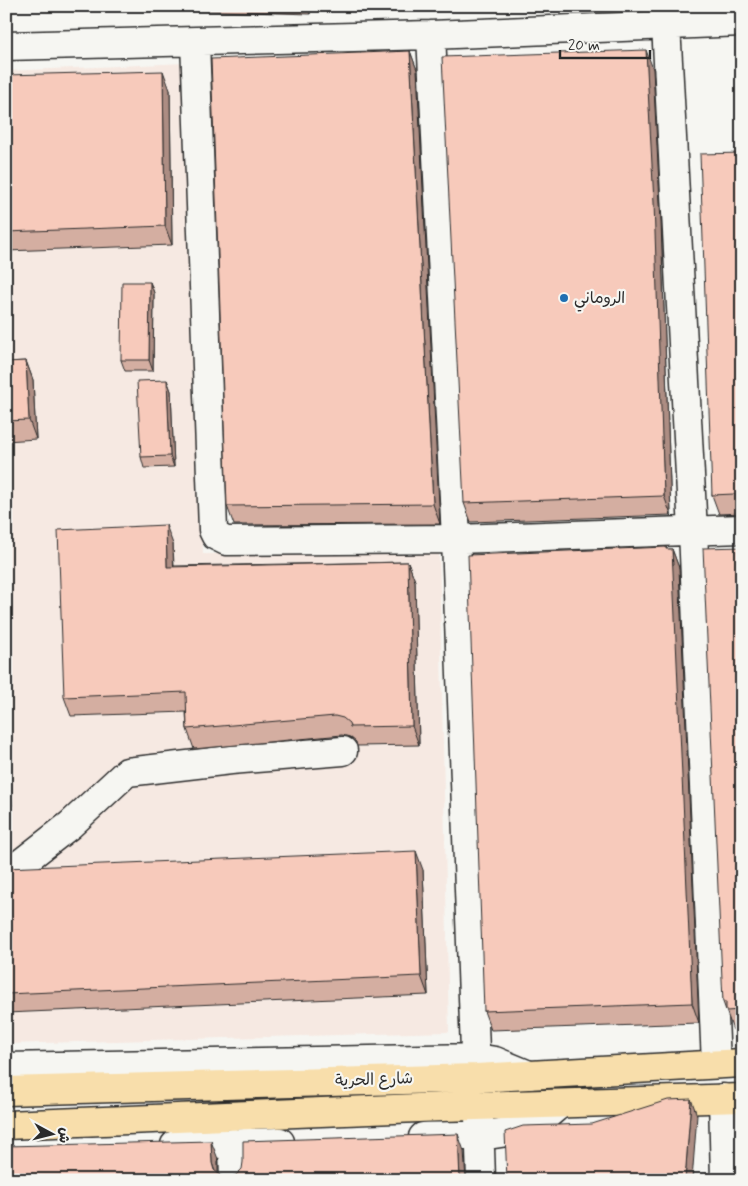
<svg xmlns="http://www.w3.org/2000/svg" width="748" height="1186" viewBox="0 0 748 1186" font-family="Mynerve,'Playpen Sans Arabic',sans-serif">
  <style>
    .built { fill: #f6e9e2 }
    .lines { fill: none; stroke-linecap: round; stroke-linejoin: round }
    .minor-casing { stroke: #2b2b2b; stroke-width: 31 }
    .major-casing { stroke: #2b2b2b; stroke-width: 31 }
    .minor { stroke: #f6f6f2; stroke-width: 28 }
    .major { stroke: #f8deab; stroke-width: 28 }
    .wall { fill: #d4aea1; stroke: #2b2b2b }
    .shaded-wall { fill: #ad8d83; stroke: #2b2b2b }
    .building { fill: #f7cabb; stroke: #2b2b2b }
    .poi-dot { fill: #1f6fb2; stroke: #f6f6f2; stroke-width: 2 }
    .labels { text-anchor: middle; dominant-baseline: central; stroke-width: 4.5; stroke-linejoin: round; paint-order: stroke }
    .poi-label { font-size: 16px; fill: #2b2b2b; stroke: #f6f6f2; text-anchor: start }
    .street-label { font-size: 16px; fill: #2b2b2b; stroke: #f6f6f2 }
  </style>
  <rect width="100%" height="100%" fill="#f6f6f2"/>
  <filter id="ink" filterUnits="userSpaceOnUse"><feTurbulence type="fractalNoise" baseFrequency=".02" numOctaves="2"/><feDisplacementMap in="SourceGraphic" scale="10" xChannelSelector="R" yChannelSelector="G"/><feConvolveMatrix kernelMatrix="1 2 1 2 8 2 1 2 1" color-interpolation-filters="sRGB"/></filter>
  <g filter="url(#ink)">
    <path class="built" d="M186,63L203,554L439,551L449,1032L6,1044V71Z"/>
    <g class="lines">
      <g class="minor-casing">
        <path id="minor" d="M665,6L693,531L716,1064
          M431,35L456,539L476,1078
          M195,42L213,530L216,536L226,541L456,539L742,529
          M6,46L431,35L742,22
          M6,871H11L70,825L127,772L231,760L343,751
          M6,1067L477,1058L495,1061L529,1075
          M723,1098L725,1180
          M479,1116L481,1180
          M423,1137C459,1135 501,1139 535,1123C544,1119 552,1110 560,1104
          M233,1143L234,1180
          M175,1145L280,1142"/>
      </g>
      <g class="major-casing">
        <path id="major" d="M6,1091L476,1078L742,1063
          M6,1125L443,1107L742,1098"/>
      </g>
      <use href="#minor" class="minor"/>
      <use href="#major" class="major"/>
    </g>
    <path class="wall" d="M185,6H310V14L187,10Z
      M410,51L417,70L440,524L234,525L227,506Z
      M653,69L661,222L671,515L471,522L464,503Z
      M6,75L170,90L172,245L6,251Z
      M742,153V513L719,514L712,495Z
      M150,282L154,293L153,371H125L121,360Z
      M26,361L33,380L36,439L6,441V362Z
      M167,380L171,391L174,467L144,468L141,457Z
      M173,544L174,566L408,562L415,581L419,745L357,746L356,742L350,737L342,735L194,749L187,729L186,712L71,716L64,697Z
      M742,547V1030H733L723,1002Z
      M667,549H672L679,568L699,1023L491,1030L484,1011Z
      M6,705L12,806L6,807Z
      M6,868L423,870L428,995L6,1013Z"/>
    <path class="shaded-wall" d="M307,6H310V14Z
      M646,50L653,69L661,222L671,515L664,496Z
      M410,51L417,70L440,524L433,504Z
      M163,71L170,90L172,245L165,226Z
      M150,282L154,293L153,371L149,360Z
      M26,361L33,380L36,439L29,420Z
      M167,380L171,391L174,467L170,456Z
      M6,460L9,499L6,493Z
      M166,525L173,544L174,586L167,567Z
      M666,547L673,565L672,549L679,568L699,1023L692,1003Z
      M408,562L415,581L419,745L412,726Z
      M6,705L12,806L6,789Z
      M416,851L423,870L428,995L421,976Z
      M691,1099L697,1115L692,1180H685Z
      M458,1134L464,1151L466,1180H460Z
      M211,1141L218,1159V1180L212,1163Z"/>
    <path class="building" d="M646,50L654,203L664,496L464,503L442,57Z
      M410,51L433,504L227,506L211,59Z
      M163,71L165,226L6,232V75Z
      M742,153V496L734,494L712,495L700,154Z
      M122,282H150L149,360H121Z
      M26,361L29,420L6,421V362Z
      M167,380L170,456L141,457L137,381Z
      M166,525L167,567L408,562L412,726L350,727L349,723L343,718L335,716L187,729L186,692L64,697L58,530Z
      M666,547V549H672L692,1003L484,1011L468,555Z
      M742,547V1010L726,1011V1002H723L703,548Z
      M416,851L421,976L6,994V868Z
      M691,1099L685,1180H507L505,1132L523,1126L592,1124L668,1100Z
      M458,1134L460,1180H6V1146L211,1141L212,1163L214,1170L221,1176L229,1178L236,1175L242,1169L243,1162V1141Z"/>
  </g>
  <circle class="poi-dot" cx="564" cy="298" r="5"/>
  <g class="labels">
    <g class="poi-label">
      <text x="574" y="298">الروماني</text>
    </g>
    <g class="street-label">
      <text transform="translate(374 1080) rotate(-2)">شارع الحرية</text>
    </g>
  </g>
  <rect width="748" height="1186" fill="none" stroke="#f6f6f2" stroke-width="25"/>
  <rect x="12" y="12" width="723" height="1161" fill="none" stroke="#2b2b2b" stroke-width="2" filter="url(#ink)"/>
  <g transform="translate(52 1134) rotate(97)" stroke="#f6f6f2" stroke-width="4" paint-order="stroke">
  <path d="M0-4L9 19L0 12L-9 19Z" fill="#2b2b2b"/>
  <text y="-8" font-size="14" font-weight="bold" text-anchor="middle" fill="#2b2b2b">ش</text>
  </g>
  <path d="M560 50v8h90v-8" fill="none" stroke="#2b2b2b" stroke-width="2.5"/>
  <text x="568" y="50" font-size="15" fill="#2b2b2b" stroke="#f6f6f2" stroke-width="4" paint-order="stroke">20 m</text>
</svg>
